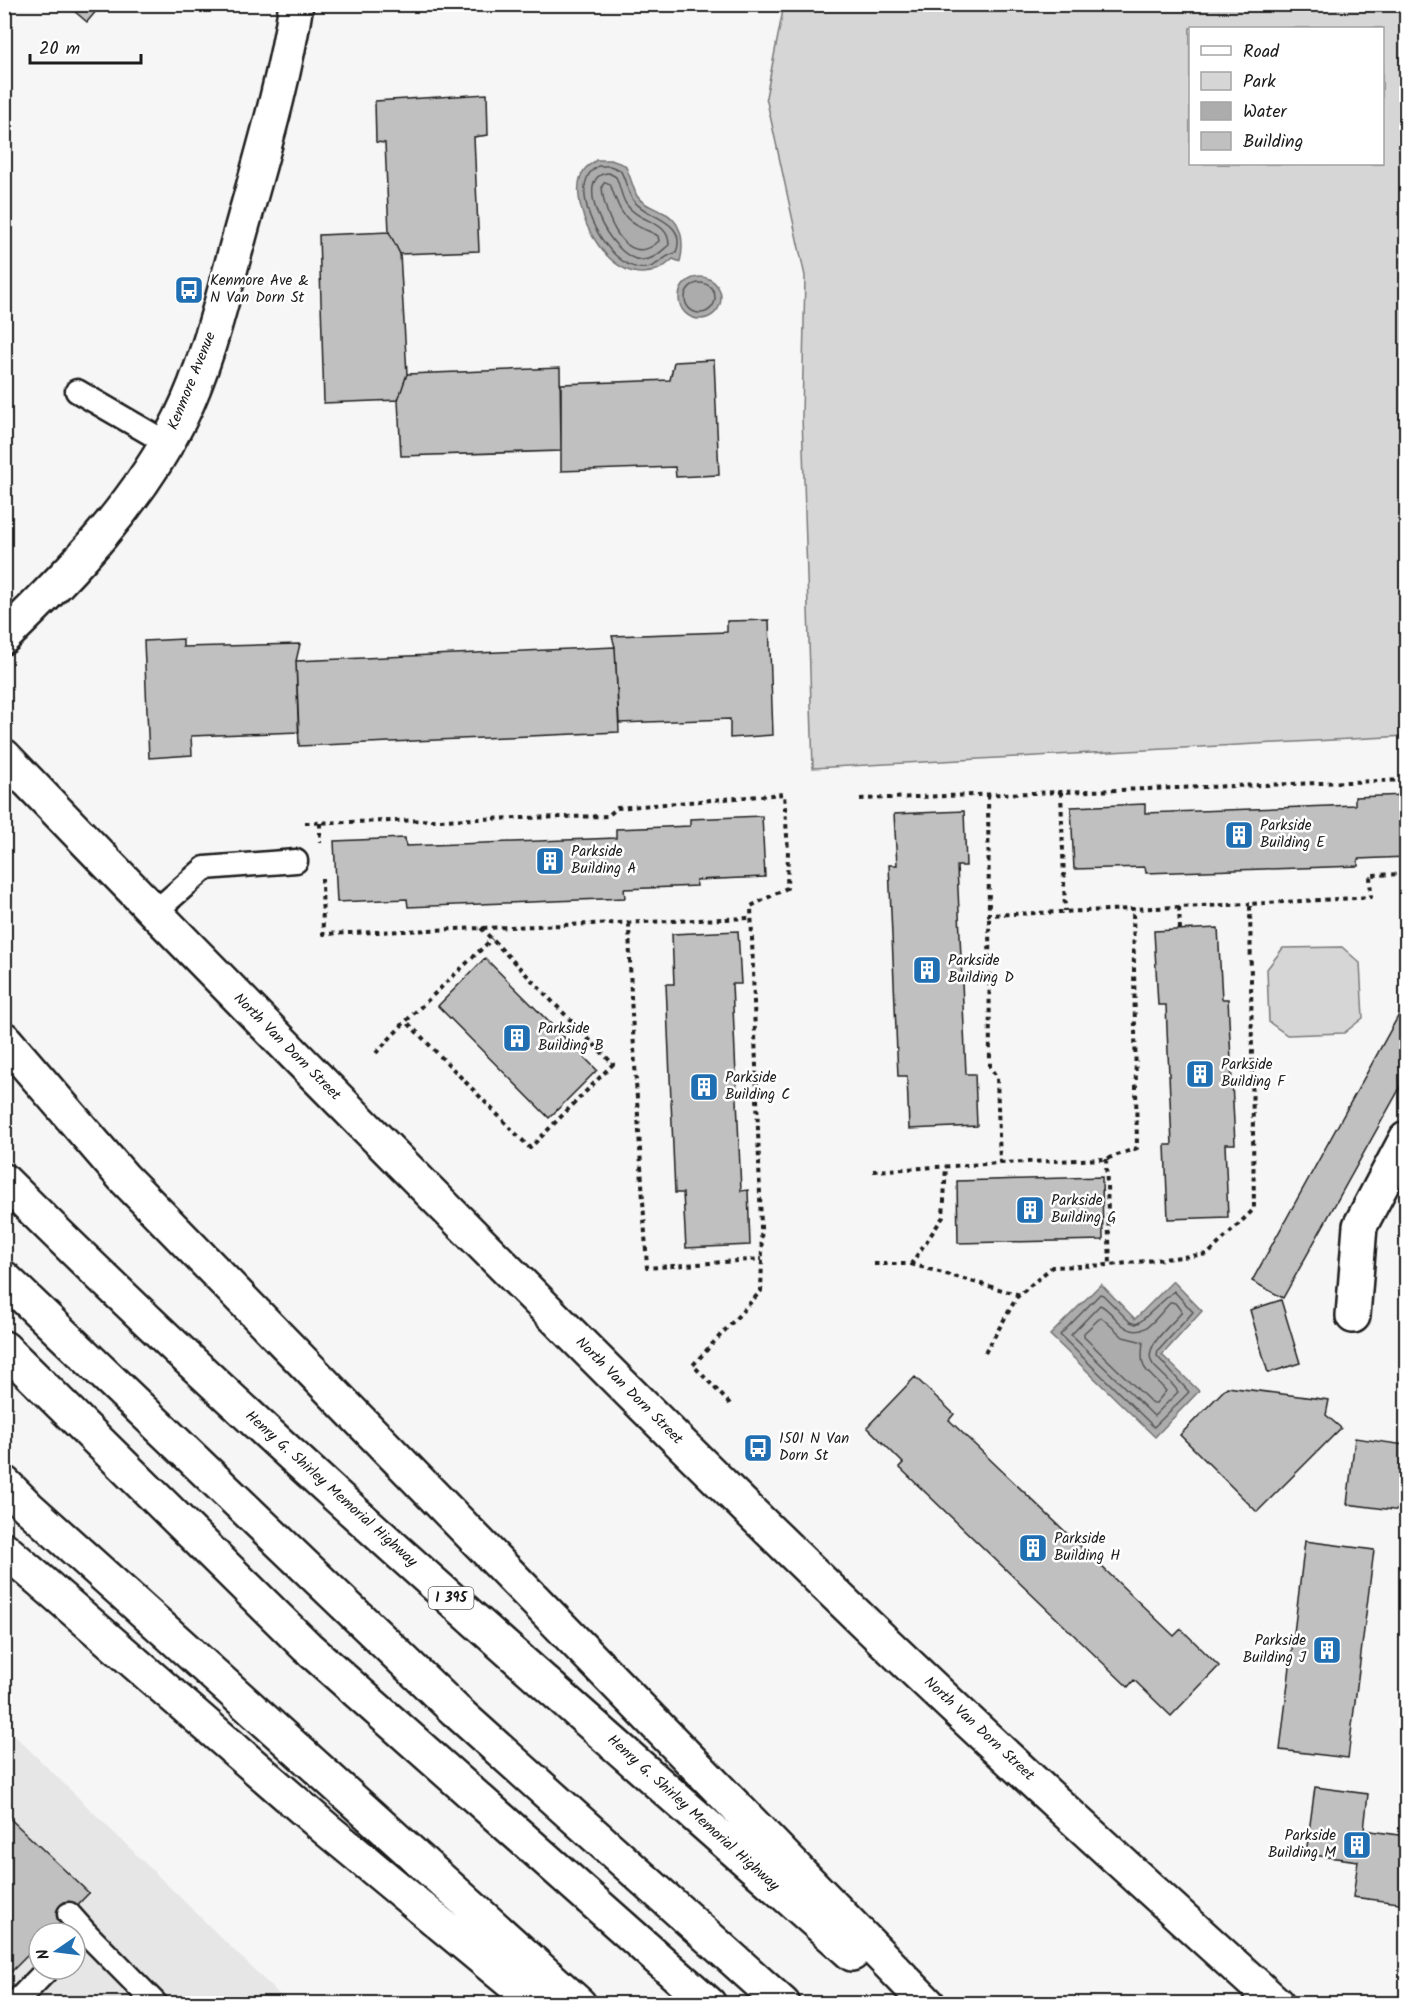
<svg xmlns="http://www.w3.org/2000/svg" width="1411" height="2008" viewBox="0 0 1411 2008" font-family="Kalam,sans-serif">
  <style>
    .built { fill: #e6e6e6; fill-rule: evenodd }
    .green { fill: #d6d6d6; stroke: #797979; stroke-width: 1.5; fill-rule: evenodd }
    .water { fill: #acacac; stroke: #727272; stroke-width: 1.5 }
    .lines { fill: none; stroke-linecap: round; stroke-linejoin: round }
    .shore { stroke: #565656; stroke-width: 1.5 }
    .building { fill: #c0c0c0; stroke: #1c1c1c; stroke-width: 1.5 }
    .lane-casing { stroke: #1c1c1c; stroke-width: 27 }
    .street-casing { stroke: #1c1c1c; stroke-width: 38 }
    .secondary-casing { stroke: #1c1c1c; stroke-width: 38 }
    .highway-casing { stroke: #1c1c1c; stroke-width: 38 }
    .path { stroke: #1c1c1c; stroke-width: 4; stroke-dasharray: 4.5 4.5; stroke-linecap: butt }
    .lane { stroke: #fff; stroke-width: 22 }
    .street { stroke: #fff; stroke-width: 33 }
    .secondary { stroke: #fff; stroke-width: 33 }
    .highway { stroke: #fff; stroke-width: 33 }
    .labels { text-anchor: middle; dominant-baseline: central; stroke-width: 5; stroke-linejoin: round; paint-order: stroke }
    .shield { fill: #fff; stroke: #606060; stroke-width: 1.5 }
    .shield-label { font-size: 14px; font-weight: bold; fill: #1c1c1c }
    .poi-label { font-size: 15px; fill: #1c1c1c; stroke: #fff; text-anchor: start }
    .street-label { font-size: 15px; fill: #1c1c1c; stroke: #fff }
  </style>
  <rect width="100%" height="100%" fill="#f6f6f6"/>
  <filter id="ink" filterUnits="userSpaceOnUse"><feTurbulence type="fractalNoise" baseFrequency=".0167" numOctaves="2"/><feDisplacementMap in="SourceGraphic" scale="12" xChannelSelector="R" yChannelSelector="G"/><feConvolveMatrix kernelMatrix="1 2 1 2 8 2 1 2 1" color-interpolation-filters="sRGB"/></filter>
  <g filter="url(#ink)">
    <path class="built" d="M5,1726L288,2003H5ZM39,1933H75V1969H39Z"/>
    <path class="green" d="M784,5H1406V736L813,768L802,416L805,276L766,97ZM1190,28H1382V164H1190Z
      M1342,947L1360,963L1363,1018L1344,1033L1287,1035L1269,1022L1267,969L1283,948Z"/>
    <path class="water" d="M596,160H611L625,165C630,175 633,188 637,196C642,204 652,207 660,211C682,219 685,241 680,262L673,259C618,312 559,200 585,169C587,166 593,163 596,160Z
      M679 298a21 21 0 1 1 42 0a21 21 0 1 1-42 0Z
      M1173,1281L1202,1311L1162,1355L1199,1391L1155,1437L1050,1335L1101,1284L1135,1319Z"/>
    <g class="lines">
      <path class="shore" d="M598,166H610L620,170C626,179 627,192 633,200C646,219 688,219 676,253C662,255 656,271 639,268C608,264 574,203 588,176C590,171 594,169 598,166Z
        M609,173L616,177C620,185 621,196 626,204C640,224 669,220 669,245C661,251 653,261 641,260C609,258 570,174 609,173Z
        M605,182L610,184C617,201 618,214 636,225C643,230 651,231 658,236L659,241C626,272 603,213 602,186Z
        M685 298a15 15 0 1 1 30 0a15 15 0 1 1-30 0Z
        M1174,1291L1193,1312L1158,1351L1157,1356L1189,1392L1154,1427L1060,1335L1100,1294L1103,1295L1130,1322L1136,1324L1140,1322Z
        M1171,1302L1175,1303L1182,1312C1171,1326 1138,1349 1155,1367C1163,1375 1173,1383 1178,1392L1154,1416L1071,1335L1100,1305C1107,1308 1112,1315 1118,1321C1142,1345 1153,1320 1171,1302Z
        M1101,1317L1123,1337L1143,1342C1139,1374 1147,1368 1166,1391L1156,1403H1152L1084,1337V1333Z"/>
    </g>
    <path class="building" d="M66,4H102L87,22Z
      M487,94L488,135L474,137L479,251L400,254L389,232L385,143L376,142L375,101Z
      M389,232L400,254L407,374L398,400L324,403L319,235Z
      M714,360L719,475L676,477L675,467L561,471V384L670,380L674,362Z
      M560,368L561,451L401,456L398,400L407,374Z
      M769,620L773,735L730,738V719L619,723L615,647L612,636L727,632V621Z
      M183,639V647L300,644L296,661L299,732L191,736L192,755L149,758L144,641Z
      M615,647L619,732L299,746L296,661Z
      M1406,795V857L1358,859V866L1146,873L1145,867L1074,869L1071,807L1145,804V813L1355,805V797Z
      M964,811L966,866H957L966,1074H975L977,1126L909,1129L907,1076H898L889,865H897L894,814Z
      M762,816L765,877L696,880L697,886L624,889L625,898L408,907L407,899L337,902L334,841L405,838L406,846L616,838V829L690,826V819Z
      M1218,928L1222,999H1228L1235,1144H1225L1228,1217L1168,1219L1165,1145H1172L1166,1005H1158L1154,931Z
      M738,931L741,984H732L741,1191L748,1190L750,1245L686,1248L683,1193H675L666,984H674L672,934Z
      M485,958L597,1070L549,1118L438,1006Z
      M1406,1002V1077L1283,1298L1252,1281Z
      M1102,1177L1103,1240L958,1243L957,1181Z
      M1281,1300L1300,1363L1268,1373L1250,1310Z
      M915,1377L954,1414L949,1420L1174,1636L1181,1629L1219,1666L1171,1716L1134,1680L1128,1687L899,1467L903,1463L867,1427Z
      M1227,1387L1329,1400L1326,1415L1341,1428L1257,1512L1180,1435Z
      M1406,1437V1503H1401V1511L1347,1504L1355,1438L1405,1445Z
      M1305,1541L1374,1550L1348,1758L1280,1750Z
      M1315,1787L1368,1794L1364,1830L1406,1836V1904L1353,1897L1358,1861L1306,1854Z
      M4,1813L89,1893L50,1933H39V1944L4,1979Z"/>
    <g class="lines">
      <g class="lane-casing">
        <path id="lane" d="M77,391L165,442
          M155,912L205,868L296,861
          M69,1914L85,1932L156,2004
          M14,2004L48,1969"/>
      </g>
      <g class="street-casing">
        <path id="street" d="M1353,1316L1360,1226L1406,1139"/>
      </g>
      <g class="secondary-casing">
        <path id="secondary" d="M4,637C71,572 138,503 180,419C208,362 222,298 239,238C260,161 284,84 296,4
          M4,756C144,903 287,1047 430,1192C573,1336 716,1480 863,1621C998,1751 1138,1878 1277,2004"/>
      </g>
      <g class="highway-casing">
        <path id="highway" d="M4,1039L123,1177L928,2004
          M4,1181C275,1451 566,1700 852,1954
          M4,1278L455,1710L783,2004
          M4,1348L307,1647L709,2004
          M4,1483L28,1507L579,2004
          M4,1549L325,1828L537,2004"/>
      </g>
      <path class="path" d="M1061,792L1065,911
        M988,795L989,915L1250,904
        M860,799L1406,780
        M305,823L608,816L617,808L784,794L788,850L787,888L751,906L762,1259L761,1291L693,1365L731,1405
        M320,823V843
        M322,878L323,934L751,918
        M1179,907L1180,930
        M629,923L631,997L647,1268L762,1259
        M481,928L613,1064L530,1148L406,1021L492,939
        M376,1053L406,1021
        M1106,1159L1110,1265
        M1000,1163L1106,1159L1137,1148L1133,908
        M873,1171L1000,1163L997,1078L990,1067L989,915
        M874,1264H911L943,1217L946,1166
        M911,1264L1020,1295
        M985,1353L1017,1297L1052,1267L1110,1265L1208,1254L1254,1209L1250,904L1371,897L1370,875L1406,874"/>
      <use href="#lane" class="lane"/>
      <use href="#street" class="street"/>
      <use href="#secondary" class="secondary"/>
      <use href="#highway" class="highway"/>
    </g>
  </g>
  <defs>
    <g id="bus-square" transform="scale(1.5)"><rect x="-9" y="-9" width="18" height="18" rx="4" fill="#1f6fb2" stroke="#fff"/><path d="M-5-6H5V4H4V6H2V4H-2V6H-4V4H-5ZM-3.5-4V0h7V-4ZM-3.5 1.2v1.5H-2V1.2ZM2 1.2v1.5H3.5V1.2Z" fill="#fff"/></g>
    <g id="building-square" transform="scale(1.5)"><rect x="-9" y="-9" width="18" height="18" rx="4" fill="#1f6fb2" stroke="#fff"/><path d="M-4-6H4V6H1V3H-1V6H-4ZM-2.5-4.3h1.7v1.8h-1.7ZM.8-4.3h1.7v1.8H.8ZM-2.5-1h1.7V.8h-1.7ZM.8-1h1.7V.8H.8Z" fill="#fff"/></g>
  </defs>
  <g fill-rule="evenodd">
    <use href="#bus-square" x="189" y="290"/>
    <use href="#building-square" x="1239" y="835"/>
    <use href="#building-square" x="550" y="861"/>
    <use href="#building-square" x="927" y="970"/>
    <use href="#building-square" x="517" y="1038"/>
    <use href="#building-square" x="1200" y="1074"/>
    <use href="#building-square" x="704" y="1087"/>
    <use href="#building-square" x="1030" y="1210"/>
    <use href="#bus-square" x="758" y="1448"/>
    <use href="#building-square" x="1033" y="1548"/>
    <use href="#building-square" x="1327" y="1650"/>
    <use href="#building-square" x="1357" y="1845"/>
  </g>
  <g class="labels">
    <rect class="shield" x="428.5" y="1587" width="45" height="22" rx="4.5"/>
    <g class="shield-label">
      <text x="451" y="1598">I 395</text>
    </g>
    <g class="poi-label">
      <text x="210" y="281">Kenmore Ave &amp;<tspan x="210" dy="17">N Van Dorn St</tspan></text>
      <text x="1260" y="826">Parkside<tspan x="1260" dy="17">Building E</tspan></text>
      <text x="571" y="852">Parkside<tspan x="571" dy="17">Building A</tspan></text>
      <text x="948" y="961">Parkside<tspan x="948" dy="17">Building D</tspan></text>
      <text x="538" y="1029">Parkside<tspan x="538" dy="17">Building B</tspan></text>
      <text x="1221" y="1065">Parkside<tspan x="1221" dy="17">Building F</tspan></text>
      <text x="725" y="1078">Parkside<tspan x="725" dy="17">Building C</tspan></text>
      <text x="1051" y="1201">Parkside<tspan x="1051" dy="17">Building G</tspan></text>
      <text x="779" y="1439">1501 N Van<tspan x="779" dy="17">Dorn St</tspan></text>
      <text x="1054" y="1539">Parkside<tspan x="1054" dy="17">Building H</tspan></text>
      <text x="1306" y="1641" text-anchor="end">Parkside<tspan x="1306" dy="17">Building J</tspan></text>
      <text x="1336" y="1836" text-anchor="end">Parkside<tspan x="1336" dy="17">Building M</tspan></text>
    </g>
    <g class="street-label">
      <text transform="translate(192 381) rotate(-68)">Kenmore Avenue</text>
      <text transform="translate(287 1047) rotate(45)">North Van Dorn Street</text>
      <text transform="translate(629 1391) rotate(45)">North Van Dorn Street</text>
      <text transform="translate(331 1489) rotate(42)">Henry G. Shirley Memorial Highway</text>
      <text transform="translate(979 1729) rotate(43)">North Van Dorn Street</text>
      <text transform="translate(693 1813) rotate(42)">Henry G. Shirley Memorial Highway</text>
    </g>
  </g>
  <rect width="1411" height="2008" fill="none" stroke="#fff" stroke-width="24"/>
  <rect x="12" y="12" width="1387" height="1984" fill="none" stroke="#1c1c1c" stroke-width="2" filter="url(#ink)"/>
  <rect x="1189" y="27" width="195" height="138" fill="#ffffff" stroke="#a4a4a4" stroke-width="1.5"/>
  <rect x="1201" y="46" width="30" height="9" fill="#ffffff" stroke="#a4a4a4" stroke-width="1.5"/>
  <text x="1243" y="57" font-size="18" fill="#1c1c1c">Road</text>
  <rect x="1201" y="72" width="30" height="18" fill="#d6d6d6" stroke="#a4a4a4" stroke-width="1.5"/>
  <text x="1243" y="87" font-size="18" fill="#1c1c1c">Park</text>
  <rect x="1201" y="102" width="30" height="18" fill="#acacac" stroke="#a4a4a4" stroke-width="1.5"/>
  <text x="1243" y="117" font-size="18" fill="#1c1c1c">Water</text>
  <rect x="1201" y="132" width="30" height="18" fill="#c0c0c0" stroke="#a4a4a4" stroke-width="1.5"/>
  <text x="1243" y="147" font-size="18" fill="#1c1c1c">Building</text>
  <g transform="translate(57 1951) rotate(256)"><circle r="28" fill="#ffffff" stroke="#a4a4a4" stroke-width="1.5"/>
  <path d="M0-4.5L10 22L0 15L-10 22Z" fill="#1f6fb2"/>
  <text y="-9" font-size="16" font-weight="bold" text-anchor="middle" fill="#1c1c1c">N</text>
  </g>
  <path d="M30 54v9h111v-9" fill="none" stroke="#1c1c1c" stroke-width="3"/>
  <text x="39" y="54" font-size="18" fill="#1c1c1c" stroke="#ffffff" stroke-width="4.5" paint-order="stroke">20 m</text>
</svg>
